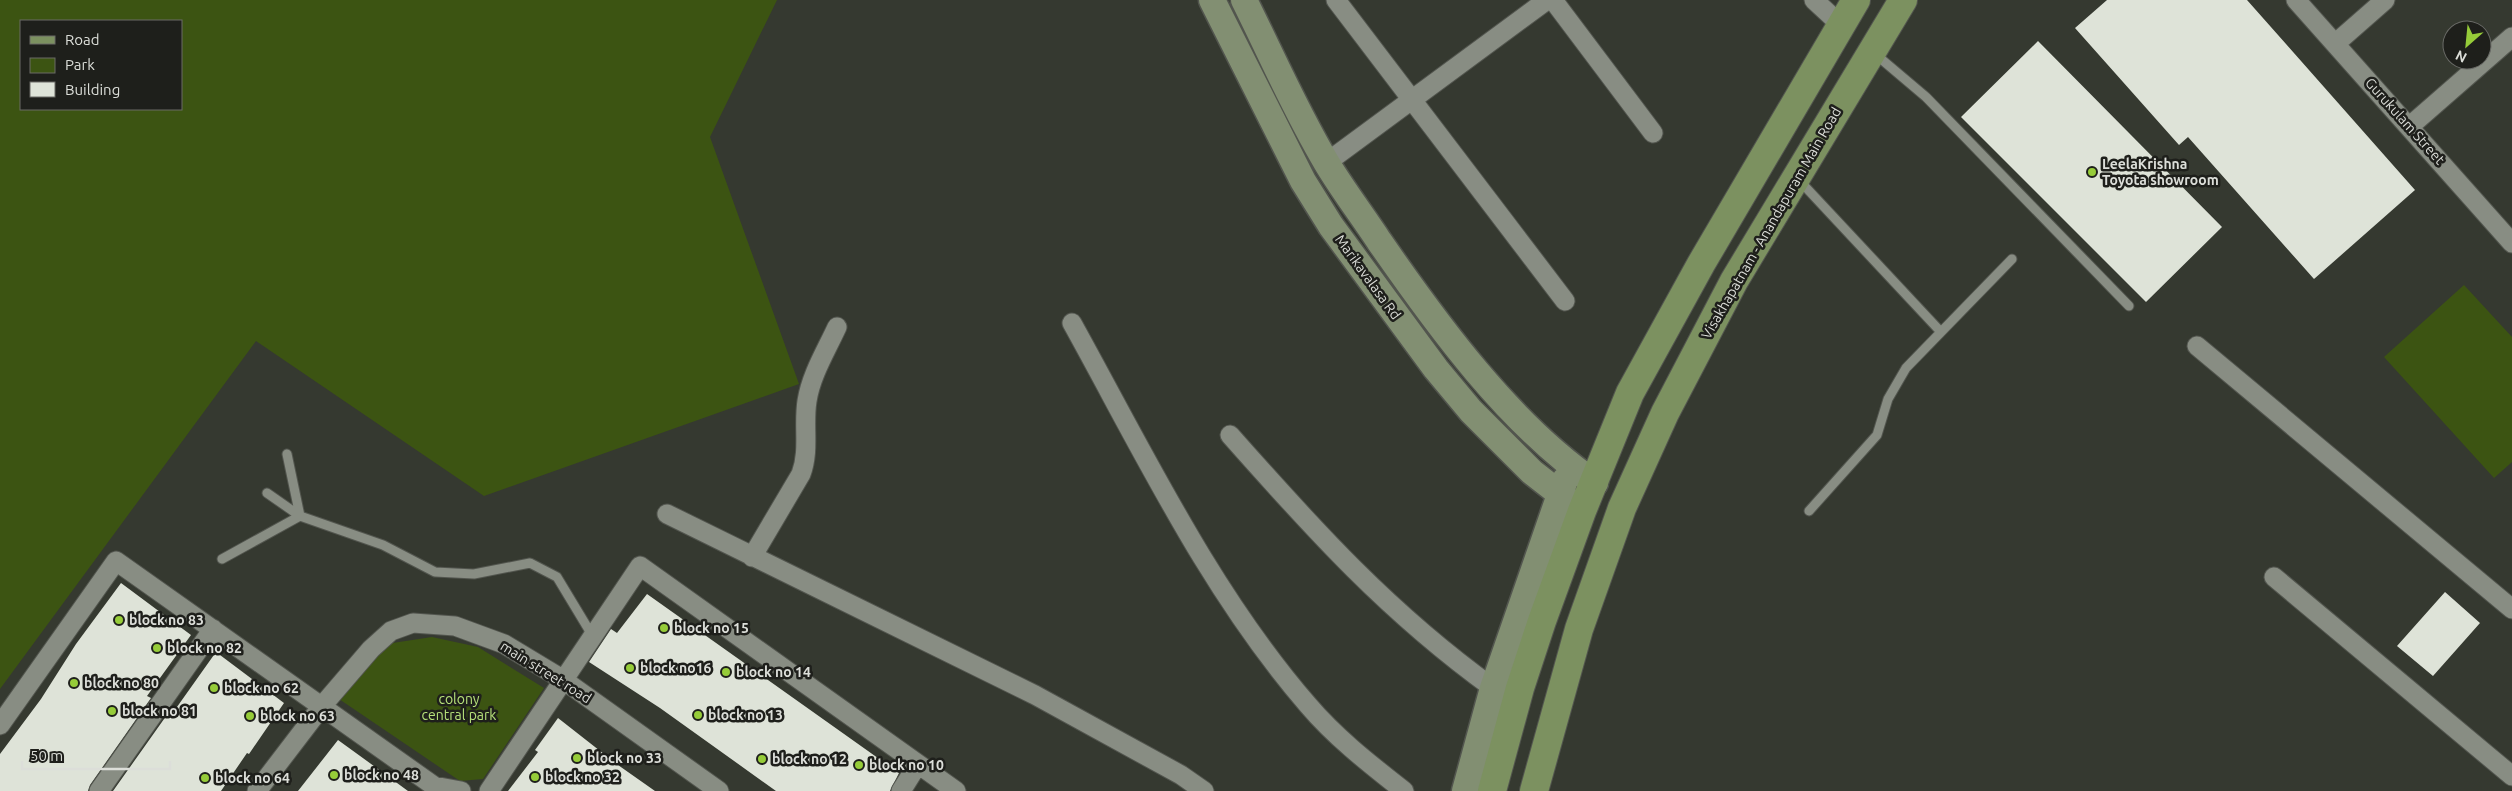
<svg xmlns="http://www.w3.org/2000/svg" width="2512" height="791" viewBox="0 0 2512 791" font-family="Ubuntu,sans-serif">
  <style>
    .green { fill: #3c5412; fill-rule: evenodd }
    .building { fill: #dee3d8 }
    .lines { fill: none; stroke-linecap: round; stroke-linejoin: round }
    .lane-casing { stroke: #52554e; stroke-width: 11 }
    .street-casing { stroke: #52554e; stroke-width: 21 }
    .secondary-casing { stroke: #52554e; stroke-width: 29 }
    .primary-casing { stroke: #52554e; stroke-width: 30 }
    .lane { stroke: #888d83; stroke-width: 9 }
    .street { stroke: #888d83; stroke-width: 19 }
    .secondary { stroke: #828f72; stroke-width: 26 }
    .primary { stroke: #7c9160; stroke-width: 28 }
    .poi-dot { fill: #96cc39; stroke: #1e1f1b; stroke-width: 2 }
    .labels { text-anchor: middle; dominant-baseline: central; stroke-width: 5; stroke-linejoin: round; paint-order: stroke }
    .street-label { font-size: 14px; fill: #dcded9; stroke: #1e1f1b }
    .poi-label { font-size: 14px; font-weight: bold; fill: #dcded9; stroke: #1e1f1b; text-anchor: start }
    .park-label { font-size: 14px; fill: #b6e17a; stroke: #1e1f1b }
  </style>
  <rect width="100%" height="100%" fill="#353930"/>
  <path class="green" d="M0,0H777L710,137L799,384L484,496L256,341L0,689ZM181,21V109H21V21Z
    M2464,285L2512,337V462L2494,478L2384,357Z
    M432,637L478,647L544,688L483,779L460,781L339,699L386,644Z"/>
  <path class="building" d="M2107,0H2247L2415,190L2314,279L2188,137L2179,145L2075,28Z
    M2038,41L2222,227L2146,302L1961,117Z
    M121,583L191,635L147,696L151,698L90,785L88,791H0V754L41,699L76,644Z
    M2445,592L2480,623L2433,676L2397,646Z
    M647,594L899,773L890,791H776L660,708L589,662L611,629L617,633Z
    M216,652L284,703L249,754L247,753L221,791H113L169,712L172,714Z
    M558,718L618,765L655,791H508L538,752L535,750Z
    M338,740L367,761L408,791H298Z"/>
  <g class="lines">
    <g class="lane-casing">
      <path id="lane" d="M1874,53L1926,97L2129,306
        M1798,179L1941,332
        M287,454L300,516
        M267,493L300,516L383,545L435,572L474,574L530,563L557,577L592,635
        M1809,511L1877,435L1888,399L1906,368L2012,259
        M222,559L300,516"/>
    </g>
    <g class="street-casing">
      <path id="street" d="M1336,0L1565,301
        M1553,0L1653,133
        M1814,0L1841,25
        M2296,0L2512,243
        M2336,43L2385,0
        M2410,126L2512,37
        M1326,163L1547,0
        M1072,323C1144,453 1210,592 1308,705C1336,738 1371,765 1404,791
        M2197,346L2512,609
        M1230,435C1314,530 1389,613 1493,688
        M667,514L1035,695L1181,775L1204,791
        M752,557L801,474C810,450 803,426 807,401C811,375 826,351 837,327
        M2274,577L2512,776
        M0,725L116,561L434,786L461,791
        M99,791L213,629
        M257,791L322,706L371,649L391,631L413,623L455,626L504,644L562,679L719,791
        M489,791L640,566L956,791
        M901,791L918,764"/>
    </g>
    <g class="secondary-casing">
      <path id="secondary" d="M1212,0L1303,181L1331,226L1436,369L1471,411L1532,472L1582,511
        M1244,0C1271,54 1295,110 1326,162C1342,189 1362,215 1379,241C1437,325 1510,425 1595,483
        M1465,791L1493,688L1565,480"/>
    </g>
    <g class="primary-casing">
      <path id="primary" d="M1492,791L1520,688L1542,621L1582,511L1630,393L1701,264L1856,0
        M1534,791L1579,629L1622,508L1665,413L1734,281L1903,0"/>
    </g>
    <use href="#lane" class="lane"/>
    <use href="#street" class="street"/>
    <use href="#secondary" class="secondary"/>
    <use href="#primary" class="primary"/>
  </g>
  <g class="poi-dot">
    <circle cx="2092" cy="172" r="5"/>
    <circle cx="119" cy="620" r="5"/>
    <circle cx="664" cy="628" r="5"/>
    <circle cx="157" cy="648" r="5"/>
    <circle cx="630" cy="668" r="5"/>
    <circle cx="726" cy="672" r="5"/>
    <circle cx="74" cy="683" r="5"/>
    <circle cx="214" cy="688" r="5"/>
    <circle cx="112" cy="711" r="5"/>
    <circle cx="698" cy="715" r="5"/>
    <circle cx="250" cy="716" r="5"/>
    <circle cx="577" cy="758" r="5"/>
    <circle cx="762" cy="759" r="5"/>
    <circle cx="859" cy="765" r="5"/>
    <circle cx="334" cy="775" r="5"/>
    <circle cx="535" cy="777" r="5"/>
    <circle cx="205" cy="778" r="5"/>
  </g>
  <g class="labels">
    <g class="street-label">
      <text transform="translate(2405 121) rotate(48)">Gurukulam Street</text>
      <text transform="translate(1771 223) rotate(-60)">Visakhapatnam - Anandapuram Main Road</text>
      <text transform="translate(1368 277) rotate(54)">Marikavalasa Rd</text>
      <text transform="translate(546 672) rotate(32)">main street road</text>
    </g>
    <g class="poi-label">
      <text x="2102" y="164">LeelaKrishna<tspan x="2102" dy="16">Toyota showroom</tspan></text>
      <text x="129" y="620">block no 83</text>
      <text x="674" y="628">block no 15</text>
      <text x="167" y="648">block no 82</text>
      <text x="640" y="668">block no16</text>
      <text x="736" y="672">block no 14</text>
      <text x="84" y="683">block no 80</text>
      <text x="224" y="688">block no 62</text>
      <text x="122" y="711">block no 81</text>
      <text x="708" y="715">block no 13</text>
      <text x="260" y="716">block no 63</text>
      <text x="587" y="758">block no 33</text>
      <text x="772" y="759">block no 12</text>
      <text x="869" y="765">block no 10</text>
      <text x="344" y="775">block no 48</text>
      <text x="545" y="777">block no 32</text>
      <text x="215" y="778">block no 64</text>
    </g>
    <g class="park-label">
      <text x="459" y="699">colony<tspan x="459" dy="16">central park</tspan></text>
    </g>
  </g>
  <rect x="20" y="20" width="162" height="90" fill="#1e1f1b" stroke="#6a6b67"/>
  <rect x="30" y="36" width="25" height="8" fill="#7c9160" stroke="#6a6b67"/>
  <text x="65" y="45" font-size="15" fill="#dcded9">Road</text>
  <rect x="30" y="58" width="25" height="15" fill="#3c5412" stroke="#6a6b67"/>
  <text x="65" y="70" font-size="15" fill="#dcded9">Park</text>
  <rect x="30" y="82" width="25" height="15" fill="#dee3d8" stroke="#6a6b67"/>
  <text x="65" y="95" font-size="15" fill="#dcded9">Building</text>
  <g transform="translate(2467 45) rotate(207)"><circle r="24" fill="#1e1f1b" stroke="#6a6b67"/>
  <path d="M0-4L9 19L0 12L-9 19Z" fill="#96cc39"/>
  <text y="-8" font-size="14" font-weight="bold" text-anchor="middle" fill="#dcded9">N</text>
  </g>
  <path d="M22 761v8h148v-8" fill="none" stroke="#dcded9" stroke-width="2.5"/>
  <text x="30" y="761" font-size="15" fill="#dcded9" stroke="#1e1f1b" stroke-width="4" paint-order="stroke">50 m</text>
</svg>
